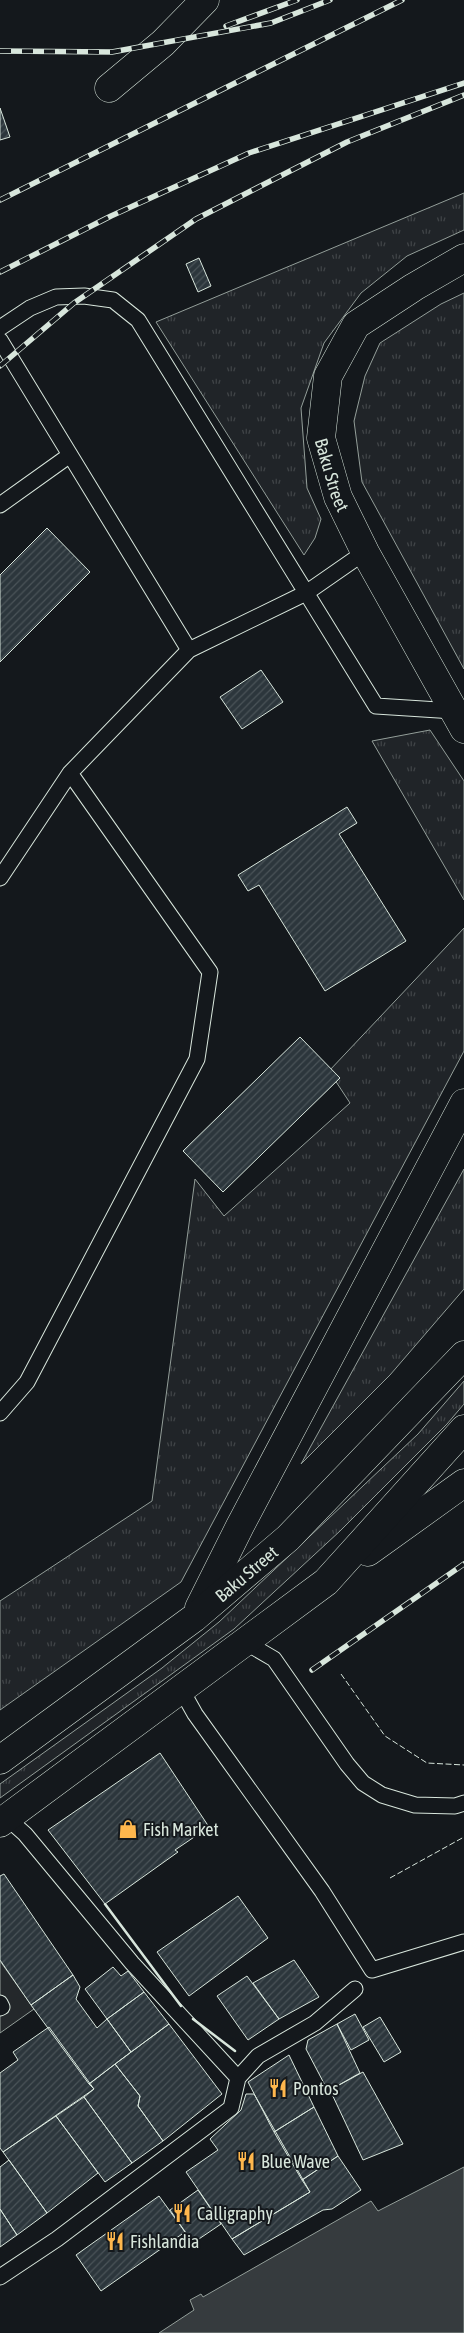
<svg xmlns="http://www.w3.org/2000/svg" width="464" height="2333" viewBox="0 0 464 2333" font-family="'Asap Condensed',sans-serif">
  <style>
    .grass { fill: url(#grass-tufts); stroke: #939e99 }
    .parking { fill: #24282b; stroke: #939e99 }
    .water { fill: #363b3e; stroke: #939e99 }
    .building { fill: url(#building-hatch); stroke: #d8e6dc }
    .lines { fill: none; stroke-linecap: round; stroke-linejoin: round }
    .service-casing { stroke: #d8e6dc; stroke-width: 17 }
    .minor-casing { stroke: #d8e6dc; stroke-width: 29 }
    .secondary-casing { stroke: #d8e6dc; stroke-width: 29 }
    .service { stroke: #14181c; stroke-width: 15 }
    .minor { stroke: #14181c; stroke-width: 28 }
    .secondary { stroke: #14181c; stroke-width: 28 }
    .rail-casing { stroke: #d8e6dc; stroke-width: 5.5 }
    .rail { stroke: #14181c; stroke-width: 4; stroke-dasharray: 11; stroke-linecap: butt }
    .fence { stroke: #d8e6dc; stroke-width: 1; stroke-dasharray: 6 2.5; stroke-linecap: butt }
    .wall { stroke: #d8e6dc; stroke-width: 2.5 }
    .labels { text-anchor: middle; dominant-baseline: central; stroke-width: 4; stroke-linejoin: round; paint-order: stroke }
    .street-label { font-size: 18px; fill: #d8e6dc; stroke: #14181c }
    .poi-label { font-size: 18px; fill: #d8e6dc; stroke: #14181c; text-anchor: start }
  </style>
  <defs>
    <pattern id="grass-tufts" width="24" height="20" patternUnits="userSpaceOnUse" patternTransform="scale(1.25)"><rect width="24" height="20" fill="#202428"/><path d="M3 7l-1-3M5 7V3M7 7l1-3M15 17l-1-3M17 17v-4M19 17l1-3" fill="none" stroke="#404447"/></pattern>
    <pattern id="building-hatch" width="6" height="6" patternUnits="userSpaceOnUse" patternTransform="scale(1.25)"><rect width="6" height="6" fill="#2c363c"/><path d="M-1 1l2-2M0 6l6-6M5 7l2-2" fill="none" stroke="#4a5358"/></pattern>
  </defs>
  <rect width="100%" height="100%" fill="#14181c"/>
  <path class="grass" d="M464,193V230L407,256L361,293L324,343L301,408L307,488L321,519L315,538L304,555L156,322Z
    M464,293V669L362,482L354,421L365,376L380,343L441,304Z
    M430,730L464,781V900L372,741Z
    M464,928V1051L181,1582L0,1710V1601L152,1501L195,1179L224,1216L350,1103L329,1071Z
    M464,1169V1289L390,1375L301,1464Z
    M464,1381V1404L447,1424L340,1531L234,1629L0,1798V1784L162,1668L219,1622L418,1434Z"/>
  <path class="parking" d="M0,1961L34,2009L0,2033Z"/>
  <path class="water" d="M464,2167V2333H159L194,2310L190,2300L201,2294L203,2297L371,2201L378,2211Z"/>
  <path class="building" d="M0,108L10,137L0,140Z
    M199,258L211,286L198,292L186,264Z
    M47,528L90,572L0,662V575Z
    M261,670L283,702L242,729L220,697Z
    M347,807L357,823L339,834L406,941L325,991L259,885L248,891L238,875Z
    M300,1037L340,1078L223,1192L183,1151Z
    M160,1753L209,1827L175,1850L178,1852L105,1904L48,1830Z
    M4,1874L73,1975L31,2005L0,1960V1876Z
    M238,1896L268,1938L189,1996L157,1952Z
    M294,1960L319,1997L279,2019L253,1983Z
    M113,1967L121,1976L128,1971L144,1992L107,2019L85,1989Z
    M73,1975L80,1987L76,1999L97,2028L107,2019L131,2052L89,2084L31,2005Z
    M247,1976L279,2019L248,2040L217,1996Z
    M144,1992L169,2024L131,2052L107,2019Z
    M355,2014L369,2040L351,2050L337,2024Z
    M380,2017L401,2052L384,2062L363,2027Z
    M169,2024L222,2094L163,2141L138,2106L140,2096L115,2064Z
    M337,2024L360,2073L328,2091L306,2049L308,2040Z
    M49,2027L94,2089L3,2152L0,2148V2073L18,2060L13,2052Z
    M289,2055L314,2107L274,2132L248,2082Z
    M115,2064L140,2096L138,2106L163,2141L132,2163L84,2097L94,2089L89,2084Z
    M363,2072L403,2144L363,2160L330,2090Z
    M246,2094H254L310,2192L232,2239L186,2172L218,2150L210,2139L241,2110Z
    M84,2097L132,2163L105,2182L56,2116Z
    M314,2107L338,2156L302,2180L274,2132Z
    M56,2116L98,2173L47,2213L3,2152Z
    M338,2156L361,2190L332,2209L323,2210L244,2255L232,2239L310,2192L302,2180Z
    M9,2160L47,2213L17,2235L0,2209V2167Z
    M198,2190L221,2224L193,2243L170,2210Z
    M159,2196L185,2232L101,2291L76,2255Z
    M0,2209L17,2235L0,2247Z"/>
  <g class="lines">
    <g class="service-casing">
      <path id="service" d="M0,328L30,308L56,297L84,296L113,300L138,320L376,706L454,711
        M0,340L189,650
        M0,505L70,455
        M0,878L70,773L189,650L306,593L365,552
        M0,1413L27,1382L197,1059L210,972L70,773
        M245,1642L274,1659L347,1764L363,1783L382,1795L415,1805L455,1806L464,1803
        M181,1689L195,1714L322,1891L372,1970L464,1942
        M7,1818L25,1834L132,1963L238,2078L258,2056L315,2023L355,1989
        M0,2003L2,2007L0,2008
        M0,2277L57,2239L231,2108L238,2078"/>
    </g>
    <g class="minor-casing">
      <g id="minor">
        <path d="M109,88L163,43L205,0"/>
        <path id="s1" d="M464,258L414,287L356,325L328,376L321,438L338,497L365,552L464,729"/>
      </g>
    </g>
    <g class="secondary-casing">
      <g id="secondary">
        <path d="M368,1552L464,1483"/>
        <path d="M199,1608L240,1526L464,1103"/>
        <path id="s2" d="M0,1760L194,1618L288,1538L464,1355"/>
        <path d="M0,1823L326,1582L464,1429"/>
      </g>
    </g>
    <use href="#service" class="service"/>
    <use href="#minor" class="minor"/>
    <use href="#secondary" class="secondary"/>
    <g class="rail-casing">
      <path id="rail" d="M226,26L297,0
        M0,51L112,52L271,23L330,0
        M0,200L402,0
        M0,272L111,216L249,153L464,83
        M0,366L74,303L196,219L347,142L464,95
        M312,1670L464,1564"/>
    </g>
    <use href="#rail" class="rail"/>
    <path class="fence" d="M341,1674L385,1736L427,1763L464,1765
      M390,1878L464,1837"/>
    <path class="wall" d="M105,1904L181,2006
      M193,2019L235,2051"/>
  </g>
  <defs>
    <g id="shop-bare" transform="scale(1.5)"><path d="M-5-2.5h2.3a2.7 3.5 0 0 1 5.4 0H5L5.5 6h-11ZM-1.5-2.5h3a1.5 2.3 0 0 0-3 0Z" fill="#ffb74d" stroke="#14181c" stroke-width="2.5" paint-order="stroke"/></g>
    <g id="restaurant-bare" transform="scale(1.5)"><path d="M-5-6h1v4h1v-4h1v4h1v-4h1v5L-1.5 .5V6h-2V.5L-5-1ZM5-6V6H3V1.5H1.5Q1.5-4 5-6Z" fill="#ffb74d" stroke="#14181c" stroke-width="2.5" paint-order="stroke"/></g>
  </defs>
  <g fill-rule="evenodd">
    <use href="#shop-bare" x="128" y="1829"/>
    <use href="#restaurant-bare" x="278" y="2088"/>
    <use href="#restaurant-bare" x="246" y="2161"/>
    <use href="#restaurant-bare" x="182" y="2213"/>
    <use href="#restaurant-bare" x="115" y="2241"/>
  </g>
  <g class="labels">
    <g class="street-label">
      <text stroke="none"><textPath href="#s1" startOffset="286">Baku Street</textPath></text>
      <text stroke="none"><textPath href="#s2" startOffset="309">Baku Street</textPath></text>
    </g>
    <g class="poi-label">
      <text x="143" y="1829">Fish Market</text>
      <text x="293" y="2088">Pontos</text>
      <text x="261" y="2161">Blue Wave</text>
      <text x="197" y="2213">Calligraphy</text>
      <text x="130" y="2241">Fishlandia</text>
    </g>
  </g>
</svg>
